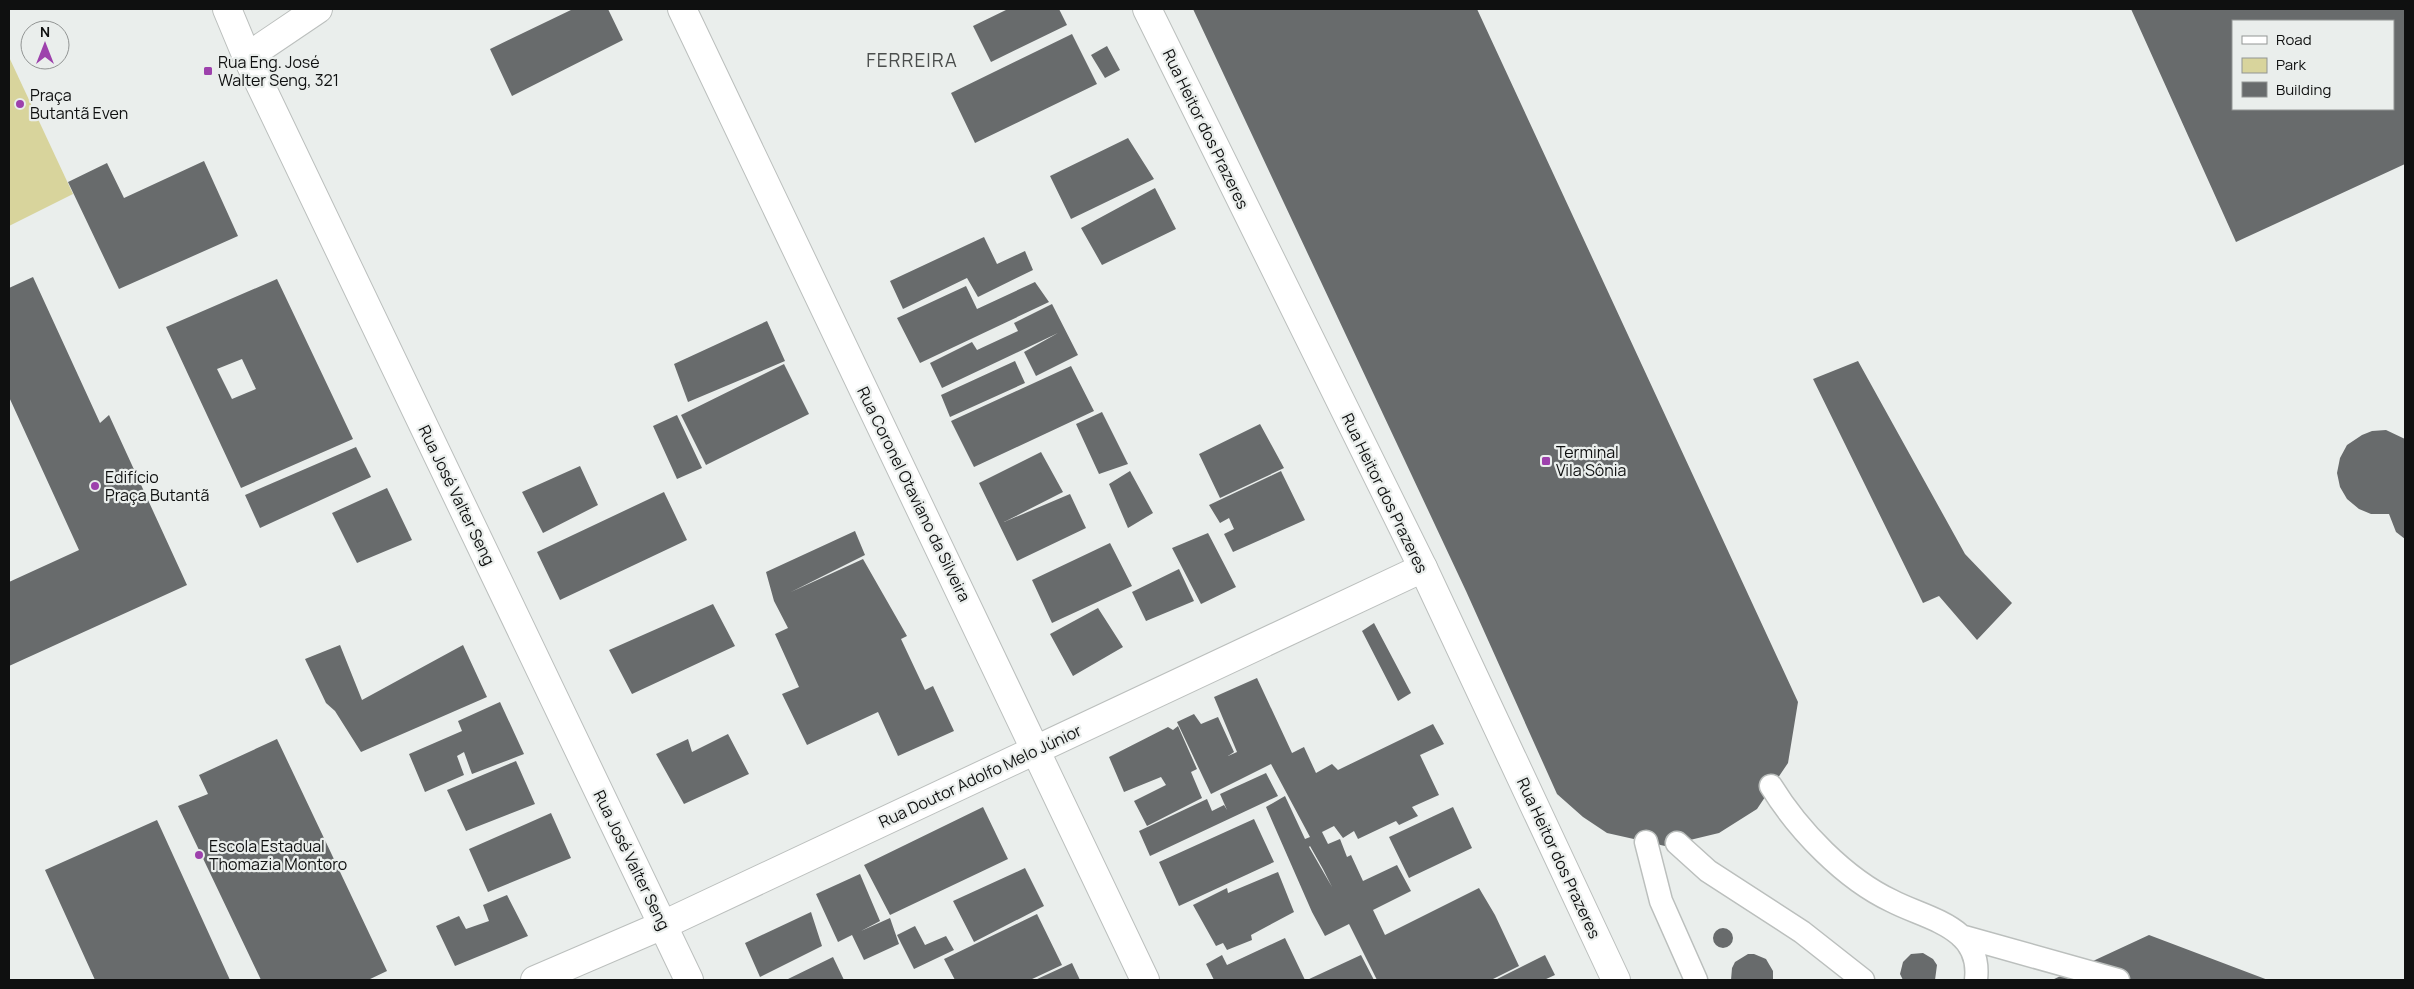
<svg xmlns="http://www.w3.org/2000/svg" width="2414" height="989" viewBox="0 0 2414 989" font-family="Manrope,sans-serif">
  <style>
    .green { fill: #d8d49c }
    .building { fill: #686b6c; fill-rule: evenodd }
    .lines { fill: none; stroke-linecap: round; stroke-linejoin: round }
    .lane-casing { stroke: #bbbfbd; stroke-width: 25 }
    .street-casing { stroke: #bbbfbd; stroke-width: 30 }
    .secondary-casing { stroke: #bbbfbd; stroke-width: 30 }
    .lane { stroke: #fff; stroke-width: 22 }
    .street { stroke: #fff; stroke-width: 28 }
    .secondary { stroke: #fff; stroke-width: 28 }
    .poi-dot { fill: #9d41ac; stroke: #eaeeec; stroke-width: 2 }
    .labels { text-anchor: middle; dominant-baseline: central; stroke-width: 4.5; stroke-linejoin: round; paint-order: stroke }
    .poi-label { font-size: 16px; fill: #0f1010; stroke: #eaeeec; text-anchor: start }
    .street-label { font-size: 16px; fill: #0f1010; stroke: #eaeeec }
    .quarter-label { font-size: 19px; letter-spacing: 1px; fill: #4b4e4d; stroke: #eaeeec }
  </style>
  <rect width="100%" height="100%" fill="#eaeeec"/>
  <path class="green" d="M9,57L73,194L9,226Z"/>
  <path class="building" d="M573,9H608L623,40L512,96L490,49Z
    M1008,9H1059L1067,25L991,62L973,26Z
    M1193,9H1477L1798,702L1788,763L1757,809L1719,833L1665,846L1607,833L1583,817L1557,794L1466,591Z
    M2131,9H2405V164L2236,242ZM2233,21H2393V109H2233Z
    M1072,34L1097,84L975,143L951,93Z
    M1107,46L1120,70L1105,78L1091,55Z
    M1128,138L1154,179L1071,219L1050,176Z
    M204,161L238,236L119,289L68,182L107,163L124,198Z
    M1155,188L1176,229L1102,265L1081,228Z
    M984,237L997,264L1025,251L1033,270L978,297L967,278L903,309L890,281Z
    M33,277L100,423L109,415L187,585L9,666V582L79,550L9,397V288Z
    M277,279L353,439L241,488L166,327ZM242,359L256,389L232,399L217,369Z
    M1035,282L1049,302L920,363L897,318L966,286L977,309Z
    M1052,304L1078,355L1036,376L1024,352L1058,333L942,388L930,363L972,342L977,350L1018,331L1014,323Z
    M767,321L785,361L688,402L674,364Z
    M1015,361L1025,383L950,417L941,395Z
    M1858,361L1965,554L2012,603L1977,640L1939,596L1923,603L1813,379Z
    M784,364L809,414L706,465L681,415Z
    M1071,366L1094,411L974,467L951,421Z
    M1102,412L1128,464L1099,474L1076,424Z
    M677,415L702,468L677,479L653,426Z
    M1260,424L1284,468L1220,498L1199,454Z
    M2386,430L2405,439V539L2396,532L2389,514H2371L2359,509L2347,499L2340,487L2337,473L2340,458L2347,445L2362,435L2372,431Z
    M356,447L371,477L260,528L245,495Z
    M1041,452L1063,492L1004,522L1070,494L1086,528L1017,561L979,483Z
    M580,466L598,505L543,533L522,492Z
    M1130,471L1153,513L1128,528L1109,484Z
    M1281,471L1305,520L1233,552L1224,534L1234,529L1229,518L1220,523L1209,505Z
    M387,488L412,540L357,563L332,513Z
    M664,492L687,540L560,600L537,552Z
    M855,531L865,555L791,592L863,559L907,636L901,639L925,690L933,686L954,731L898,756L878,712L807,745L782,694L799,687L775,634L788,628L774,601L766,572Z
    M1208,533L1236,587L1201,604L1172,548Z
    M1110,543L1132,586L1052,623L1032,580Z
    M1179,569L1194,601L1146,621L1132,592Z
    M713,604L735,646L632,694L609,650Z
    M1098,608L1123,647L1073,676L1050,634Z
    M1374,623L1411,693L1398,701L1362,631Z
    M340,645L362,700L463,645L487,697L361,752L335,711L326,703L305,659Z
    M1257,678L1292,753L1304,747L1316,773L1332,764L1338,770L1433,724L1444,744L1420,755L1439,795L1412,807L1418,816L1399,825L1396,821L1358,839L1354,831L1343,838L1334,826L1322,832L1328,844L1340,839L1347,857L1351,855L1363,881L1397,865L1411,891L1373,910L1385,935L1479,888L1495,915L1519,966L1491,980H1377L1349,924L1325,936L1312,912L1266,807L1285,796L1305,839L1310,837L1271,764L1211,794L1177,722L1194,714L1201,724L1218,717L1234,752L1228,756L1237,752L1214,697ZM1310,846L1323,869L1332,887L1309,847Z
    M500,702L524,754L472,774L464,752L457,756L464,775L425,792L409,754L462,731L458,721Z
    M1178,726L1197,769L1191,772L1202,798L1147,826L1134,801L1166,785L1161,777L1124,792L1109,757L1168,727L1173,730Z
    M728,734L749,774L684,804L656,754L688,739L692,752Z
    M277,739L387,971L368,980H261L178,806L208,794L199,775Z
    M516,761L535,804L466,831L447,790Z
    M1266,773L1278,796L1150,856L1139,831L1207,799L1212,811L1224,805L1227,810L1220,794Z
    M983,807L1008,859L890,915L864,865Z
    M1453,807L1472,848L1409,878L1389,837Z
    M551,813L571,858L488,892L469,849Z
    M1254,819L1274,862L1179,906L1159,862Z
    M157,820L230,980H95L45,870Z
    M1025,868L1044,906L974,942L953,901Z
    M1278,872L1294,912L1251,935L1252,940L1227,950L1223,943L1216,946L1193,905L1227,888L1228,893Z
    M860,874L880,921L861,931L890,918L899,944L864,960L852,935L838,942L816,894Z
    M507,895L528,936L455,966L436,926L459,916L466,929L489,921L483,905Z
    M811,912L822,946L760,977L745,943Z
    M1037,914L1062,965L1030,980H955L944,959Z
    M915,926L925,945L946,936L954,950L914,969L897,935Z
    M1713 938a10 10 0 1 1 20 0a10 10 0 1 1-20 0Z
    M2149,935L2268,980H2052Z
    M1285,938L1305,980H1214L1206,964L1222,955L1227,965Z
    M1923,953L1933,959L1937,965L1935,980H1903L1900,974L1903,962L1911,954Z
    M1748,954H1754L1766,959L1773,971V980H1731L1732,968L1735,962Z
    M1361,955L1374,980H1307Z
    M1545,955L1555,975L1544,980H1495Z
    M833,957L844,980H786Z
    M1072,963L1080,980H1035Z"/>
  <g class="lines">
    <g class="lane-casing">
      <path id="lane" d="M1771,786C1798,830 1845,879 1892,901C1913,912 1942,919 1960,935C1974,947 1978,963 1976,980
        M1646,842L1661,901L1696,980
        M1677,843L1708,871L1802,932L1863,980
        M1961,936L2118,980"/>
    </g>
    <g class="street-casing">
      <path id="street" d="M682,9L1145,980
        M247,57L318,9
        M535,980L663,925L1423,568"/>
    </g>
    <g class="secondary-casing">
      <path id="secondary" d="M227,9L247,57L689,980
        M1147,9L1423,568L1616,980"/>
    </g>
    <use href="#lane" class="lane"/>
    <use href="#street" class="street"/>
    <use href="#secondary" class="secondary"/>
  </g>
  <g class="poi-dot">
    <rect x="203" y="66" width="10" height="10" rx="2.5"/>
    <circle cx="20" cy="104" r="5"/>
    <rect x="1541" y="456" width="10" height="10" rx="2.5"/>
    <circle cx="95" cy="486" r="5"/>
    <circle cx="199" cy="855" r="5"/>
  </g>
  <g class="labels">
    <g class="poi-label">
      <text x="218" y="62">Rua Eng. José<tspan x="218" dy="18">Walter Seng, 321</tspan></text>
      <text x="30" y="95">Praça<tspan x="30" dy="18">Butantã Even</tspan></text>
      <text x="1556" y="452">Terminal<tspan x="1556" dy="18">Vila Sônia</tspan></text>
      <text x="105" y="477">Edifício<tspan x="105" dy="18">Praça Butantã</tspan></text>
      <text x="209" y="846">Escola Estadual<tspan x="209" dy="18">Thomazia Montoro</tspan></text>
    </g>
    <g class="street-label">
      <text transform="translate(1206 129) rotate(64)">Rua Heitor dos Prazeres</text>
      <text transform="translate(1385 493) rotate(64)">Rua Heitor dos Prazeres</text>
      <text transform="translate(914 494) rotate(64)">Rua Coronel Otaviano da Silveira</text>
      <text transform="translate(457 495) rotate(64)">Rua José Valter Seng</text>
      <text transform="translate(980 776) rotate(-25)">Rua Doutor Adolfo Melo Júnior</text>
      <text transform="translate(1559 858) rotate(65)">Rua Heitor dos Prazeres</text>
      <text transform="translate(632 860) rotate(64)">Rua José Valter Seng</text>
    </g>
    <g class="quarter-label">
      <text x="912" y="60">FERREIRA</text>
    </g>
  </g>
  <rect width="2414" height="989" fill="none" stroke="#0f1010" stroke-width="20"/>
  <rect x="2232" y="20" width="162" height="90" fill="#eaeeec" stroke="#929594"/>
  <rect x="2242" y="36" width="25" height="8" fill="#ffffff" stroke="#929594"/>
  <text x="2276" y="45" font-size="15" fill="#0f1010">Road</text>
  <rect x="2242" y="58" width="25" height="15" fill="#d8d49c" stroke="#929594"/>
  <text x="2276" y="70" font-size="15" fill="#0f1010">Park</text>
  <rect x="2242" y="82" width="25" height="15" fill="#686b6c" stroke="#929594"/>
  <text x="2276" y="95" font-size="15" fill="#0f1010">Building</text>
  <g transform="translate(45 45)"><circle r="24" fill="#eaeeec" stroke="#929594"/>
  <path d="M0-4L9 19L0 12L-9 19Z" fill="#9d41ac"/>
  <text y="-8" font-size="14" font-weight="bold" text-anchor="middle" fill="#0f1010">N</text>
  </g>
</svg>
